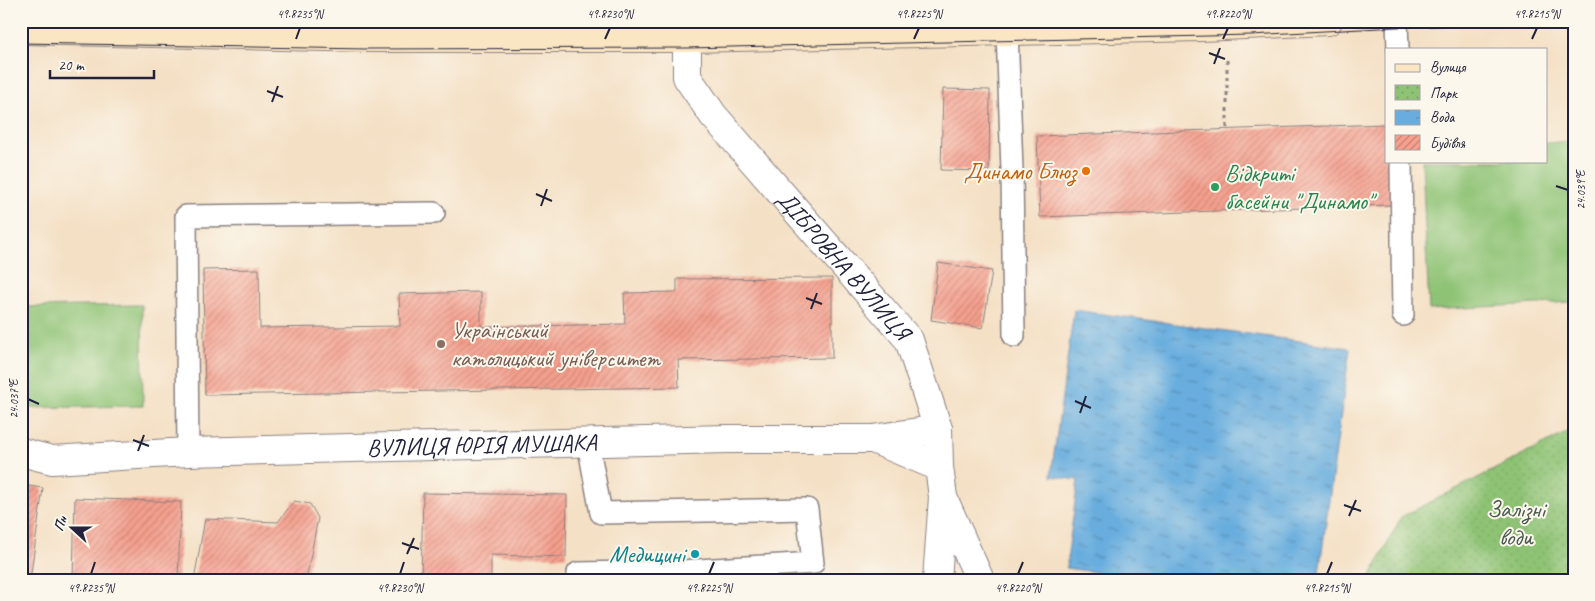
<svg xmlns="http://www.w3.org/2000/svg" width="1595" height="601" viewBox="0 0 1595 601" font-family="Caveat,sans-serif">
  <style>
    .grass { fill: #8ec375; stroke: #587258 }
    .park { fill: url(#park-dots); stroke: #587258 }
    .water { fill: url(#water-ripples); stroke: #45688c }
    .building { fill: url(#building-hatch) }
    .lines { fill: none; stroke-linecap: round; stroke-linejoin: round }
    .service-casing { stroke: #8b8180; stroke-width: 24 }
    .minor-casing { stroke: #8b8180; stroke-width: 30 }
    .secondary-casing { stroke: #8b8180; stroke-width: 30 }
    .path { stroke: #8b8180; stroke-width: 3; stroke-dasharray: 4 4; stroke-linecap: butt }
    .service { stroke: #fff; stroke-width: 21 }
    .minor { stroke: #fff; stroke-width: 28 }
    .secondary { stroke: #fbe6c4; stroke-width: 28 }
    .tram { stroke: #22223b; stroke-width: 1 }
    .ticks { fill: none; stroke: #22223b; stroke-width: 2 }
    .food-dot { fill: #e8710a; stroke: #fbf7ec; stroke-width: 2 }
    .leisure-dot { fill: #2e9e5b; stroke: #fbf7ec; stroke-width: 2 }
    .education-dot { fill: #8d6e63; stroke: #fbf7ec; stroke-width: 2 }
    .culture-dot { fill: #0f9aa8; stroke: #fbf7ec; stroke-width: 2 }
    .labels { text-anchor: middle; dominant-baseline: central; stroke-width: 4; stroke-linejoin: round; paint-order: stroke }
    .food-label { font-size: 24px; fill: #c56008; stroke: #fbf7ec; text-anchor: end }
    .leisure-label { font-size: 24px; fill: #27864d; stroke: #fbf7ec; text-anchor: start }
    .street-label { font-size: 24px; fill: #22223b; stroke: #fbf7ec }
    .education-label { font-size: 24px; fill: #785e54; stroke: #fbf7ec; text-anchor: start }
    .park-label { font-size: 24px; fill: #485a4f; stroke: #fbf7ec }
    .culture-label { font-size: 24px; fill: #0d838f; stroke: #fbf7ec; text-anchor: end }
    .neatline { fill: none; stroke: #22223b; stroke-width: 2 }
    .ticks-label { font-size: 12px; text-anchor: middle; fill: #22223b }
  </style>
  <defs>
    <pattern id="park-dots" width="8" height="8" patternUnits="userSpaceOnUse" patternTransform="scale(1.25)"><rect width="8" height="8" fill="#8ec375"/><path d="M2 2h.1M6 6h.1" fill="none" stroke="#7aa766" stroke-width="1.8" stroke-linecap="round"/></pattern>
    <pattern id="water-ripples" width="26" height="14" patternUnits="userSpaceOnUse" patternTransform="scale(1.25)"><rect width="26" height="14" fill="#68adde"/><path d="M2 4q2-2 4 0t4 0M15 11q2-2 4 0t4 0" fill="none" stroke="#558cb5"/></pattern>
    <pattern id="building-hatch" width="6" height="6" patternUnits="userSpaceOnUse" patternTransform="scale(1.25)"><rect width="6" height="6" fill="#f6a08e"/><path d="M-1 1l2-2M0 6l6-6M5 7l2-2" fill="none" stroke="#c78275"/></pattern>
  </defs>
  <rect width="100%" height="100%" fill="#fbf7ec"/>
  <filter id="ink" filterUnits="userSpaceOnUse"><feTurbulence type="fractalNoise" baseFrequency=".02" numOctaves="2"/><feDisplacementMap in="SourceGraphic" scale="10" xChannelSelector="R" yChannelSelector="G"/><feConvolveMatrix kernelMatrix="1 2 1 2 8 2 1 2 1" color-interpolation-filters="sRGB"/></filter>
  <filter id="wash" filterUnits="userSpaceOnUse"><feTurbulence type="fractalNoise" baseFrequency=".0096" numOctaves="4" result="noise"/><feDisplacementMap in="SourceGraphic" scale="20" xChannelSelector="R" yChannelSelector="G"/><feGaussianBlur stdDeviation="1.12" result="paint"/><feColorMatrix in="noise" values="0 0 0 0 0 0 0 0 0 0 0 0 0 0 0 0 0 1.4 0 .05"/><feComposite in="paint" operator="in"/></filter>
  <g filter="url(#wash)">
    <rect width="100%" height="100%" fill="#f4e0c5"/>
    <path class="grass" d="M1574,141V302L1429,310L1422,161H1546V143Z
      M142,305L143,406L21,408V307Z"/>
    <path class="park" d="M1574,429V580H1369L1401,517Z"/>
    <path class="water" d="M1074,310L1350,348L1318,580H1151L1066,568L1078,480L1051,476Z"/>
    <g id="blocks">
      <path class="building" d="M943,89L990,90L989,171L941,170Z
        M1386,124V161H1390L1391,205L1040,217L1037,136Z
        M938,263L992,271L983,328L931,320Z
        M259,269L260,328L400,326L399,294L481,292V327L625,324L624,293L677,292V279L832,278V358L678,360L679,387L205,395L203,270Z
        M21,485L43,488L30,580H21Z
        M423,493L567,495L566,557L491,555V580H421Z
        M75,498L181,502L178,580L73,579Z
        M294,501L310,504L318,518L306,580H194L205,519L278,522Z"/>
    </g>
  </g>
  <g filter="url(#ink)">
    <use href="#blocks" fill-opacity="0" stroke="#8b8180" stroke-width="1"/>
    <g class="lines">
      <g class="service-casing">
        <path id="service" d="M1397,21L1398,49
          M1007,30L1012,170L1014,336
          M1401,161L1403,315
          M188,452L186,216L434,213
          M578,580V573L682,571L813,563L807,509L601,513L588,443"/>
      </g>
      <g class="minor-casing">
        <g id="minor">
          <path id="s1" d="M687,38V77L713,115L909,340L938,429L939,467L943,497L937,580"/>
          <path d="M873,439L938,429"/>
          <path id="s2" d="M21,452L52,460L188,452L728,439H873L939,467"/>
          <path d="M944,500L980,580"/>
        </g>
      </g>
      <g class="secondary-casing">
        <path id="secondary" d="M21,30L370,38H687L1201,27L1328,21"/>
      </g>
      <path class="path" d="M1227,60V130"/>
      <use href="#service" class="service"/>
      <use href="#minor" class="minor"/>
      <use href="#secondary" class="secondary"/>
      <path class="tram" d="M202,21C452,28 702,26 953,21
        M21,43L367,49L687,48L1251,35L1398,27L1574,22"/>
    </g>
  </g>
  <path class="ticks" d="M296,39L300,28M605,39L610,28M914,39L919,28M1223,39L1228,28M1532,39L1537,28M1209,53L1225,59M1214,64L1220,48M267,91L283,97M272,102L278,86M1556,186L1568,190M536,194L552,201M541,206L547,189M806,298L822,304M811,309L817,293M28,399L39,404M1075,401L1091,408M1080,413L1086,396M133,440L149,446M138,451L144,435M1344,505L1361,511M1349,516L1356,500M402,543L419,549M407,554L414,538M91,574L95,562M400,574L404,562M709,574L714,562M1018,574L1023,562M1327,574L1332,562"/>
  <circle class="food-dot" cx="1086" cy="171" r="5"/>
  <circle class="leisure-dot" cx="1215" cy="187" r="5"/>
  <circle class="education-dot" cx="441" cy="344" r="5"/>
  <circle class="culture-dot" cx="695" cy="554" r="5"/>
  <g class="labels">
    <g class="food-label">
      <text x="1076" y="171">Динамо Блюз</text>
    </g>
    <g class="leisure-label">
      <text x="1225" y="173">Відкриті<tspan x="1225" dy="28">басейни "Динамо"</tspan></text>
    </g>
    <g class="street-label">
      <text stroke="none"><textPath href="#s1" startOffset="284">ДІБРОВНА ВУЛИЦЯ</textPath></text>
      <text stroke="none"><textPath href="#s2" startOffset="462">ВУЛИЦЯ ЮРІЯ МУШАКА</textPath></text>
    </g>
    <g class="education-label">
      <text x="451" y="330">Український<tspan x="451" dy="28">католицький університет</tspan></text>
    </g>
    <g class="park-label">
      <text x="1516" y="509">Залізні<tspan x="1516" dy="28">води</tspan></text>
    </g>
    <g class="culture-label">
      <text x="685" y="554">Медицині</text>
    </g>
  </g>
  <rect width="1595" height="601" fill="none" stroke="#fbf7ec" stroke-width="55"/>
  <rect x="1385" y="48" width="162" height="115" fill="#fbf7ec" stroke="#a4a2a5"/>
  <rect x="1395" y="64" width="25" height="8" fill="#fbe6c4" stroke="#a4a2a5"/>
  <text x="1430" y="72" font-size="15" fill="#22223b">Вулиця</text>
  <rect x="1395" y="85" width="25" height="15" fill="url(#park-dots)" stroke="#a4a2a5"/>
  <text x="1430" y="98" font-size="15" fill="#22223b">Парк</text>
  <rect x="1395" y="110" width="25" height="15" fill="url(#water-ripples)" stroke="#a4a2a5"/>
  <text x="1430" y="122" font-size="15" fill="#22223b">Вода</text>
  <rect x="1395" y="135" width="25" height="15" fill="url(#building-hatch)" stroke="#a4a2a5"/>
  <text x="1430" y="148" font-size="15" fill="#22223b">Будівля</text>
  <g transform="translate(72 528) rotate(291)" stroke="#fbf7ec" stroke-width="4" paint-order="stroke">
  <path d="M0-4L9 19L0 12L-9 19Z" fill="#22223b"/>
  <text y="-8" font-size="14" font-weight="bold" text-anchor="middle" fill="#22223b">Пн</text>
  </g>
  <path d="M50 70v8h104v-8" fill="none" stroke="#22223b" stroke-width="2.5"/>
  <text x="58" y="70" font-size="15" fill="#22223b" stroke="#fbf7ec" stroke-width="4" paint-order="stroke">20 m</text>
  <rect x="28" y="28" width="1540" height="546" class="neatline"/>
  <g class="ticks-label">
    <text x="300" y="18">49.8235°N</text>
    <text x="610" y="18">49.8230°N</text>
    <text x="919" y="18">49.8225°N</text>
    <text x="1228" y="18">49.8220°N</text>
    <text x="1537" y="18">49.8215°N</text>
    <text transform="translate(1581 190) rotate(-90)" y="4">24.039°E</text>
    <text transform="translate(14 399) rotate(-90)" y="4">24.037°E</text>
    <text x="91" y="592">49.8235°N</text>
    <text x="400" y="592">49.8230°N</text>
    <text x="709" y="592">49.8225°N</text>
    <text x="1018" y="592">49.8220°N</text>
    <text x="1327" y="592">49.8215°N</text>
  </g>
</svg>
